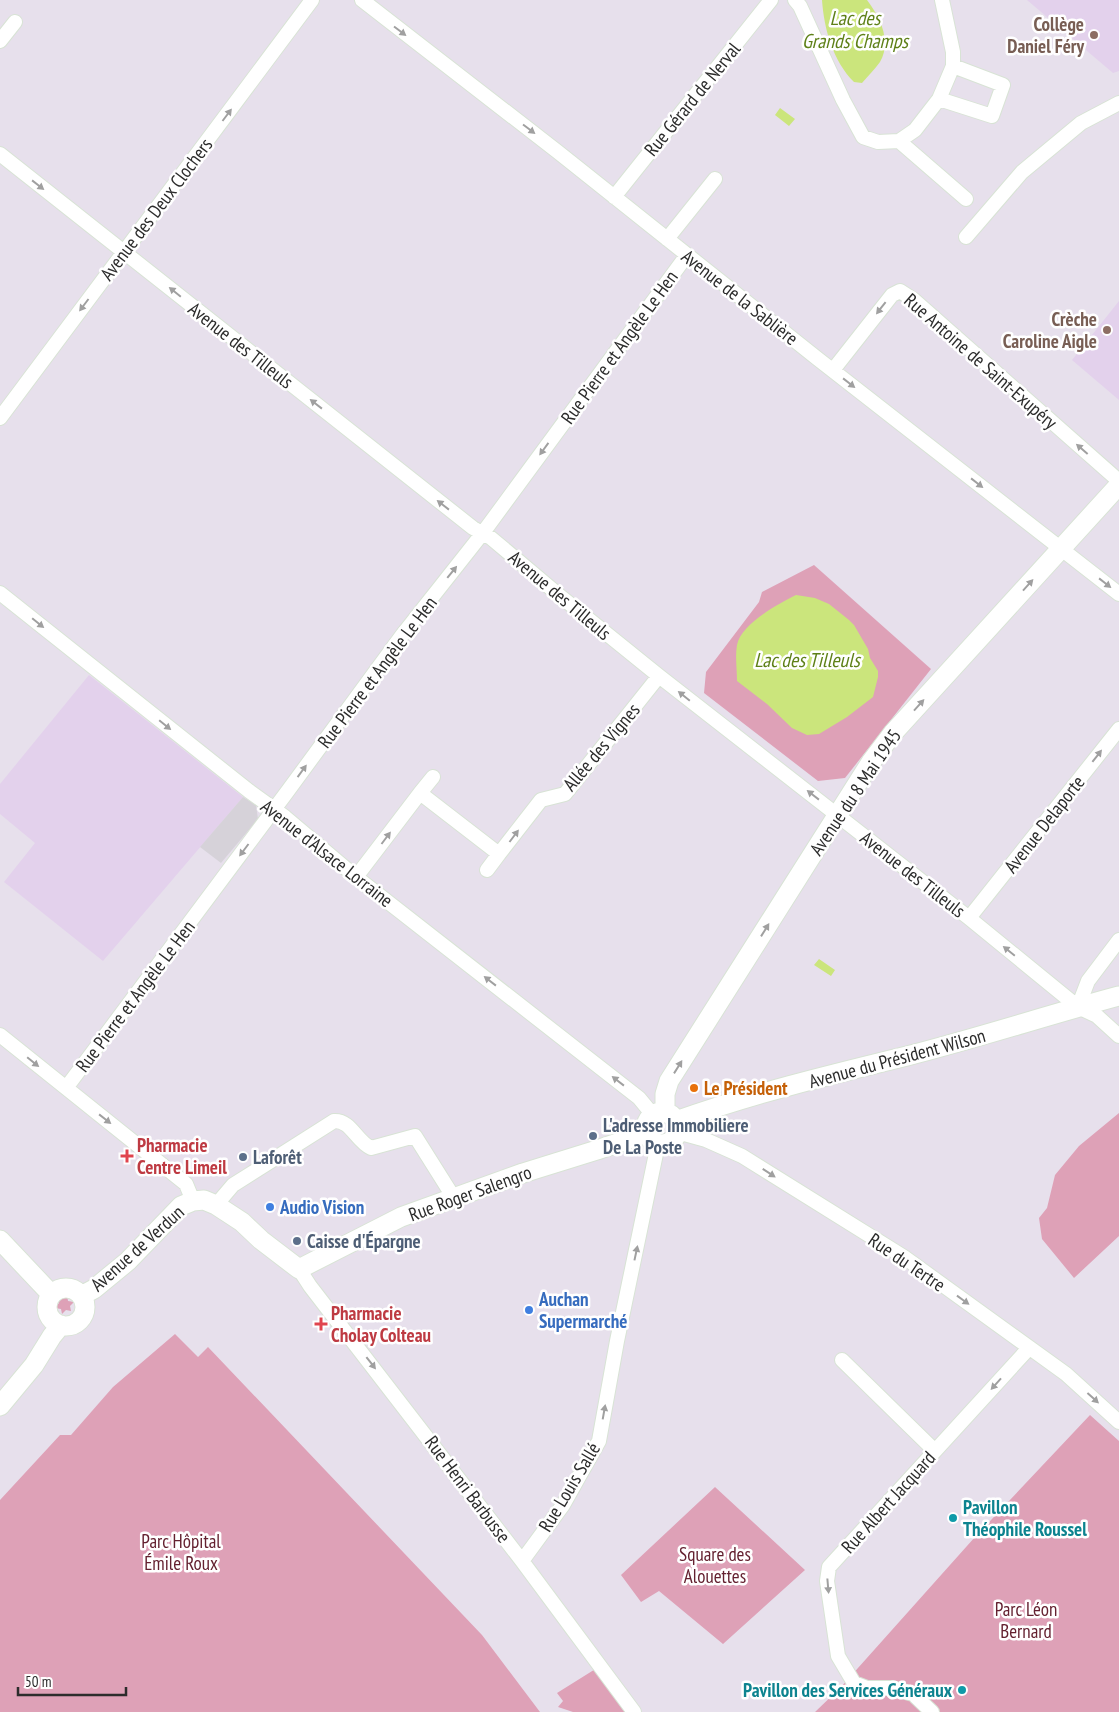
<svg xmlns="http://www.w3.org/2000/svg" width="1119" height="1712" viewBox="0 0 1119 1712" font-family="'PT Sans Narrow',sans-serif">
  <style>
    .education { fill: #e3d1ec }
    .green { fill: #dea1b7 }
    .plaza { fill: #d6d2d9 }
    .water { fill: #cbe57c }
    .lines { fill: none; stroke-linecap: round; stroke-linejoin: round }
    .street-casing { stroke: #d8e3d5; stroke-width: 16 }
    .secondary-casing { stroke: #d8e3d5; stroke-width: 21 }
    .street { stroke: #fff; stroke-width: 14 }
    .secondary { stroke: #fff; stroke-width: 19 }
    .oneway { fill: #a0a0a0 }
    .education-dot { fill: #8d6e63; stroke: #fff; stroke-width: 2 }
    .food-dot { fill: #e8710a; stroke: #fff; stroke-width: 2 }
    .service-dot { fill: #5c6f8a; stroke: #fff; stroke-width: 2 }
    .health-dot { fill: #e0444e; stroke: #fff; stroke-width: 2 }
    .shop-dot { fill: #3f7fe0; stroke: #fff; stroke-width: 2 }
    .culture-dot { fill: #0f9aa8; stroke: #fff; stroke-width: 2 }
    .labels { text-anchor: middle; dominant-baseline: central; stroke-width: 5; stroke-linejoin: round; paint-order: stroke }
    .education-label { font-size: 19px; font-weight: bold; fill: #785e54; stroke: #fff; text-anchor: end }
    .street-label { font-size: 19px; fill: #2c2c2c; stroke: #fff }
    .food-label { font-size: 19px; font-weight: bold; fill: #c56008; stroke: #fff; text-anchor: start }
    .service-label { font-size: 19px; font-weight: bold; fill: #4e5e75; stroke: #fff; text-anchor: start }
    .health-label { font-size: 19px; font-weight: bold; fill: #be3a42; stroke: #fff; text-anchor: start }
    .shop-label { font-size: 19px; font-weight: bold; fill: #366cbe; stroke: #fff; text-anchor: start }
    .culture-label { font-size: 19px; font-weight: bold; fill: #0d838f; stroke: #fff; text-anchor: start }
    .park-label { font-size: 19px; fill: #642130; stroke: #fff }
    .water-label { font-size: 20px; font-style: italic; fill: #5e8018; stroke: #fff }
  </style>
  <rect width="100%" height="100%" fill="#e7e0ec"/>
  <path class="education" d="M1027,0H1119V71L1113,73Z
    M1119,301V400L1072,360Z
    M89,675L243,797L103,961L4,882L35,843L0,814V784Z"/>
  <path class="green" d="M814,565L931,669L845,778L818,781L704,693L706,672L759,602L762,592Z
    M1119,1113V1236L1074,1278L1042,1239L1039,1218L1047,1208L1055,1175L1079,1146Z
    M67,1295L68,1301L74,1302L70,1306L71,1311L66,1310L62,1314L61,1309L55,1308L59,1303L57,1298L63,1299Z
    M175,1334L198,1357L208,1347L482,1635L540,1712H0V1500L60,1435H71L113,1387Z
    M1090,1415L1119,1441V1712H815L841,1687L975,1537Z
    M715,1487L805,1570L723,1644L659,1591L641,1602L621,1575Z
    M597,1668L625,1712H573L558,1707L563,1701L557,1693Z"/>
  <path class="plaza" d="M243,797L256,805L258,819L221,863L200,847Z"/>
  <path class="water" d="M822,0H867C880,17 892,41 880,62C875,69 868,76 862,83L854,82C833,61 824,29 822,0Z
    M780,108L795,119L789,126L775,115Z
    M796,595L815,598L829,604L849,620L854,625L868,649L870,658L878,671V677L873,697L847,717L819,734L807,735L792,728L767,704L737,681C737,669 735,656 737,645C741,624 778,604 796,595Z
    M819,959L835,970L831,976L814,965Z"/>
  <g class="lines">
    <g class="street-casing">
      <path id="street" d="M362,0L558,152L818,359L1119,594
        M795,0L800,6L843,100L863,137L878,142L899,141L966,199
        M0,41L15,22
        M939,99L992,116L1003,85L953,66
        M899,141L915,130L939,99L953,66V52L942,0
        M0,154L473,528L491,538L560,596L659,676L969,918L1078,1007L1097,1016L1119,1036
        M614,197L771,0
        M966,237L1022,172L1081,123L1119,103
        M667,239L715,179
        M833,370L892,295L900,291L914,300L1119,481
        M0,418L312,0
        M0,593L249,791L285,817L356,877L639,1098L653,1115
        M420,793L433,777
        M487,870L499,854
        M356,877L420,793L499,854L541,800L565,794L659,676
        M969,918L1119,729
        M1078,1007L1088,981L1119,940
        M0,1035L186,1184L193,1201
        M66,1088L287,792L403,634L482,534L687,255
        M677,1132L706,1140L742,1156L904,1257L1066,1374L1119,1422
        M216,1205L233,1185L334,1121C351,1120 356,1141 371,1148L415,1136L454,1198
        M299,1269L310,1286L522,1561L634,1712
        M842,1360L935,1451
        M522,1561L563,1505L599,1441L617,1341L658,1144
        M932,1712L913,1694L892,1688H867L854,1683L838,1656L827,1581L829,1567L1029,1348"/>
    </g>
    <g class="secondary-casing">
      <path id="secondary" d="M646 1128a16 16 0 1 1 32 0a16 16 0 1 1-32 0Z
        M665,1113V1094L669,1081L871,762L893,733L1119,485
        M676,1121C751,1094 829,1075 907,1056C978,1038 1048,1015 1119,996
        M0,1240L51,1294
        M47 1307a19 19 0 1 1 38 0a19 19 0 1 1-38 0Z
        M81,1296L94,1289L128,1261L181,1206L193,1201L204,1200L216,1205L242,1222L261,1240L299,1269L401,1217L523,1173L597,1150L647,1133
        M0,1406L34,1365L52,1336L61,1325"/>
    </g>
    <use href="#street" class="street"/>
    <use href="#secondary" class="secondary"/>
  </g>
  <defs><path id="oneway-solid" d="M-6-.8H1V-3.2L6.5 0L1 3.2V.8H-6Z" transform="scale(1.25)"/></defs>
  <g class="oneway">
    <use href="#oneway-solid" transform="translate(400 31) rotate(37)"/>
    <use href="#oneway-solid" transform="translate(227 115) rotate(-53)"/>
    <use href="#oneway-solid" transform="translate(529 129) rotate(37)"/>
    <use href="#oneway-solid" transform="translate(38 185) rotate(38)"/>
    <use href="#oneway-solid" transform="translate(175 292) rotate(-141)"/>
    <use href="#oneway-solid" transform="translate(84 305) rotate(127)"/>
    <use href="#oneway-solid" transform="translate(881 308) rotate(128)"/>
    <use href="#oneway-solid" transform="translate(849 383) rotate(38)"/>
    <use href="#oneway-solid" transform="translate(316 404) rotate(-142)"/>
    <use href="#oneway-solid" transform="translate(544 449) rotate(126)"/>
    <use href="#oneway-solid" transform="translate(1082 449) rotate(-139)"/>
    <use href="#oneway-solid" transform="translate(977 483) rotate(38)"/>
    <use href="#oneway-solid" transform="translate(443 505) rotate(-142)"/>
    <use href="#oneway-solid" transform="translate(452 572) rotate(-51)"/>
    <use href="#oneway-solid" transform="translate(1105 583) rotate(38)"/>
    <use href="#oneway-solid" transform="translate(1028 585) rotate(-48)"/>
    <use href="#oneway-solid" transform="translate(38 623) rotate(39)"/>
    <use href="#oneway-solid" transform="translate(684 696) rotate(-141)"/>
    <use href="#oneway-solid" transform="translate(919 705) rotate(-48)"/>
    <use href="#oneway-solid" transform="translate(165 725) rotate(39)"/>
    <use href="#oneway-solid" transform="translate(1097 756) rotate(-52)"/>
    <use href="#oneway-solid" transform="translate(302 771) rotate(-54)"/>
    <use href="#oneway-solid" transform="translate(813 795) rotate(-142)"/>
    <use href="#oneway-solid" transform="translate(514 836) rotate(-53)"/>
    <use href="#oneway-solid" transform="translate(386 838) rotate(-53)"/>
    <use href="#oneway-solid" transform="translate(244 850) rotate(127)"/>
    <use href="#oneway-solid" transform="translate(765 930) rotate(-58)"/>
    <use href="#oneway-solid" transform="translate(1009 951) rotate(-141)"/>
    <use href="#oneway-solid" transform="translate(490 981) rotate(-142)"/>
    <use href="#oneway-solid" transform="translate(33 1062) rotate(39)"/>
    <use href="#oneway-solid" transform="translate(678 1067) rotate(-58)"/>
    <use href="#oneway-solid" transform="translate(618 1081) rotate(-142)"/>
    <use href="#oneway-solid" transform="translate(105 1119) rotate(38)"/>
    <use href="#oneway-solid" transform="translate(769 1173) rotate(33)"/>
    <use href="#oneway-solid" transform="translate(636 1253) rotate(-78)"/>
    <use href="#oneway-solid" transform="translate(963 1300) rotate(36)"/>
    <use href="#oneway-solid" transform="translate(371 1363) rotate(52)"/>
    <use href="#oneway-solid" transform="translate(996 1384) rotate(132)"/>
    <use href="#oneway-solid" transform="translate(1093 1398) rotate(42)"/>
    <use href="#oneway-solid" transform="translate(604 1412) rotate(-80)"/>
    <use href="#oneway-solid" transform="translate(828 1586) rotate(85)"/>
  </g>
  <g class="education-dot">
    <circle cx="1094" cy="35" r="5"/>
    <circle cx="1107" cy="330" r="5"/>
  </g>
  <circle class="food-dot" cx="694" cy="1088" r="5"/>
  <g class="service-dot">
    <circle cx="593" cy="1136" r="5"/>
    <circle cx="243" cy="1157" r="5"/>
    <circle cx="297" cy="1241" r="5"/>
  </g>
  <g class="health-dot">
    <path d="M124.5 1148.5h5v5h5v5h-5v5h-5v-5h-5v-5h5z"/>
    <path d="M318.5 1316.5h5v5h5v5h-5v5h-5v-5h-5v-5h5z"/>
  </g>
  <g class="shop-dot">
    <circle cx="270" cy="1207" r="5"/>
    <circle cx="529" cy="1310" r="5"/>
  </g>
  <g class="culture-dot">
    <circle cx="953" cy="1518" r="5"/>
    <circle cx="962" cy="1690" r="5"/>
  </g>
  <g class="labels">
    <g class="education-label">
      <text x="1084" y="24">Collège<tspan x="1084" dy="22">Daniel Féry</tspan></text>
      <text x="1097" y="319">Crèche<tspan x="1097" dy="22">Caroline Aigle</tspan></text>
    </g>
    <g class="street-label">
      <text transform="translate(692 99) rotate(-51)">Rue Gérard de Nerval</text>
      <text transform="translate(156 209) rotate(-53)">Avenue des Deux Clochers</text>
      <text transform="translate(740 297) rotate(38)">Avenue de la Sablière</text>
      <text transform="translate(241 345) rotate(38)">Avenue des Tilleuls</text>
      <text transform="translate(619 347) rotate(-54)">Rue Pierre et Angèle Le Hen</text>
      <text transform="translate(981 361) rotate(41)">Rue Antoine de Saint-Exupéry</text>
      <text transform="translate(560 595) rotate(40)">Avenue des Tilleuls</text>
      <text transform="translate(377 672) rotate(-53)">Rue Pierre et Angèle Le Hen</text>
      <text transform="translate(601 747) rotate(-50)">Allée des Vignes</text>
      <text transform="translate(855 792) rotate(-56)">Avenue du 8 Mai 1945</text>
      <text transform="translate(1044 824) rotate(-52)">Avenue Delaporte</text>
      <text transform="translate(327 853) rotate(38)">Avenue d'Alsace Lorraine</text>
      <text transform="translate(913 874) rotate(38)">Avenue des Tilleuls</text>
      <text transform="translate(135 996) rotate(-53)">Rue Pierre et Angèle Le Hen</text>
      <text transform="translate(897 1058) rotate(-15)">Avenue du Président Wilson</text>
      <text transform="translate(470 1193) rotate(-20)">Rue Roger Salengro</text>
      <text transform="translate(137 1248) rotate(-42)">Avenue de Verdun</text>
      <text transform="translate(907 1262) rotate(34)">Rue du Tertre</text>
      <text transform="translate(569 1487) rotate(-59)">Rue Louis Sallé</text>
      <text transform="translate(468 1489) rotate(53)">Rue Henri Barbusse</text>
      <text transform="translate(888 1502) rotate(-48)">Rue Albert Jacquard</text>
    </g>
    <g class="food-label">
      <text x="704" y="1088">Le Président</text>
    </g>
    <g class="service-label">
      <text x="603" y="1125">L'adresse Immobiliere<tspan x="603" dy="22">De La Poste</tspan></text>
      <text x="253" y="1157">Laforêt</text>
      <text x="307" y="1241">Caisse d'Épargne</text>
    </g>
    <g class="health-label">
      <text x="137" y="1145">Pharmacie<tspan x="137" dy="22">Centre Limeil</tspan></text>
      <text x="331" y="1313">Pharmacie<tspan x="331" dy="22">Cholay Colteau</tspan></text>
    </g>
    <g class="shop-label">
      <text x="280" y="1207">Audio Vision</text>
      <text x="539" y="1299">Auchan<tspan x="539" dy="22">Supermarché</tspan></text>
    </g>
    <g class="culture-label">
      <text x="963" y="1507">Pavillon<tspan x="963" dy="22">Théophile Roussel</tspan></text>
      <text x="952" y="1690" text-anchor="end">Pavillon des Services Généraux</text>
    </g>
    <g class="park-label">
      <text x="181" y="1541">Parc Hôpital<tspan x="181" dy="22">Émile Roux</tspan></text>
      <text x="715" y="1554">Square des<tspan x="715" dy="22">Alouettes</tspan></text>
      <text x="1026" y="1609">Parc Léon<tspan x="1026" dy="22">Bernard</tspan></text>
    </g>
    <g class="water-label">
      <text x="855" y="18">Lac des<tspan x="855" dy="23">Grands Champs</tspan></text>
      <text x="807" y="660">Lac des Tilleuls</text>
    </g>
  </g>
  <path d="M18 1687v8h108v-8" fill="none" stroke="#2c2c2c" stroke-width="2.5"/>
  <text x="25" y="1687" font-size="15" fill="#2c2c2c" stroke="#ffffff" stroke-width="4" paint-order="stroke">50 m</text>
</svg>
